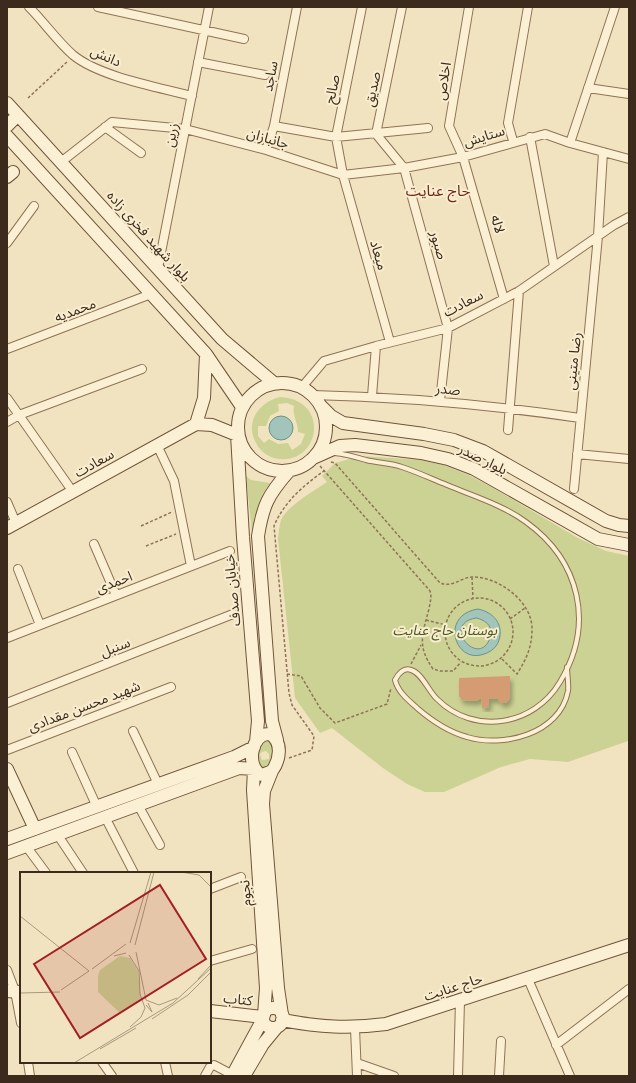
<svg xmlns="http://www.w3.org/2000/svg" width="636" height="1083" viewBox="0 0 636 1083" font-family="Lora,'Noto Sans Arabic',serif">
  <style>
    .green { fill: #cbd293; fill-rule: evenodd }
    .water { fill: #a3c4ba; stroke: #699389; fill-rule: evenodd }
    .building { fill: #d59b72; filter: url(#shadow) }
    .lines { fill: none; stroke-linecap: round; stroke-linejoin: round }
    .lane-casing { stroke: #8e7356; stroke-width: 6 }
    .street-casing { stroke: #8e7356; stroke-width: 10 }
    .secondary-casing { stroke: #6f5439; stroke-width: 14 }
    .path { stroke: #8e7356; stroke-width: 1.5; stroke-dasharray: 3 2; stroke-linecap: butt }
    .lane { stroke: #fcf0d4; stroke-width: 4 }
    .street { stroke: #fcf0d4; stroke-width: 8 }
    .secondary { stroke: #fcf0d4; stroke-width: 12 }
    .labels { text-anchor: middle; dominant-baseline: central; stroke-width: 4; stroke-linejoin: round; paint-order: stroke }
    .street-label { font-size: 14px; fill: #3c2b1c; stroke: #f9edd0 }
    .park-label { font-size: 14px; font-style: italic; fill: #4c5a20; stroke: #f9edd0 }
    .neighbourhood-label { font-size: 15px; fill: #6d2817; stroke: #f9edd0 }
    .inset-road { fill: none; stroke: #a9997e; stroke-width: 1 }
    .view { fill: #a31f21; fill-opacity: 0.15; stroke: #a31f21; stroke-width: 2 }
    .inset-edge { fill: none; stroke: #3c2b1c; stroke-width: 2 }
  </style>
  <defs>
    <filter id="shadow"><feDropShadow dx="2.5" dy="4.5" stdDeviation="2" flood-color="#0004"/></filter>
  </defs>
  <rect width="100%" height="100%" fill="#f2e3c0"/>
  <path class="green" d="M280,397C333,400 319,469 274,458C267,456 259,450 256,443C244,421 260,402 280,397ZM287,403L294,406C292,416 298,422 298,432L305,434L301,444L292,450L288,443L278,444L269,439L264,443L258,436V426H266L270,416L279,411L278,404Z
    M361,456L421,460L443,465L469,475L493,488L578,538L606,551L629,556L628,741L568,762L530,759L501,767L444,792H425L407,784L383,768L332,728L320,733L295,698L278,539C279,533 279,526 281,520C286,507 315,490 327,482L322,476L335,463Z
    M246,476L251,480L270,483L260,499L252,533Z
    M264,739H271L274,753L268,768H260C257,756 256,750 264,739ZM266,751L269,754V759L262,760L260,754L262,752Z"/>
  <path class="water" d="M269 428a12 12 0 1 1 24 0a12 12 0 1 1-24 0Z
    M478,609C493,612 504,624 499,640C497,647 491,652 484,654C455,665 439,615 478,609ZM476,618C486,620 494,627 490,638C479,669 440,624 476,618Z"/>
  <path class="building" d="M510,676V698L506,703H501L498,699H489V707L482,708L481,698L476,701L462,700L459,696V678Z"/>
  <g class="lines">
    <g class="lane-casing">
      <path id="lane" d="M334,453C345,454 356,457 366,460C378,463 391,463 402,467C417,472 432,479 447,485C473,496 503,505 526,522C580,561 595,624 560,682C534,726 474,736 437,699C429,692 422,673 411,670C404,667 398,674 395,680C398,692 408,700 417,708C432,721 449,732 467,737C503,748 560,734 568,691C569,684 567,675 567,667"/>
    </g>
    <g class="street-casing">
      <path id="street" d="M29,7C44,22 57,41 73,55C100,77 158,87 192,96
        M98,7L244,39
        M362,7L336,137L343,175L390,342
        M402,7L376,134L404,168L448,328L440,401
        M469,7L449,126L463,157L504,299
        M198,62L265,75
        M588,88L629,94
        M274,126L336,137L428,128
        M105,127L141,153
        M530,137L554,266
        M513,141L508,123L528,7
        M570,143L615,7
        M266,150L274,126L297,7
        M61,162L112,122L185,129L266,150L343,175L404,168L463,157L545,134L570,143L629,159
        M7,243L34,206
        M158,268L209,7
        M7,349L151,294
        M302,387L324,361L376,346L448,328L519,291L614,225L629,217
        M313,395C403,397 491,405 580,418
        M372,396L376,346
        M7,398L73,492
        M7,422L19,415L142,369
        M508,430L519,291
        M157,445L174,481L191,566
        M577,454L629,459
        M574,489L598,236L603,152
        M7,502L16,523
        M94,544L116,595
        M18,569L40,625
        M7,638L230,551
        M7,703L233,614
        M133,731L158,784
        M7,750L171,687
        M72,752L97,807
        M138,805L160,845
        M105,817L134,873
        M57,834L83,873
        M26,846L46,873
        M210,889L241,877
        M210,961L252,949
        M7,970L15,991L21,1023
        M528,979L570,1076
        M355,1028L357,1076
        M556,1045L629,989
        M28,1062L30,1076
        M102,1062L112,1076
        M165,1062L168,1076
        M357,1063L394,1076
        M205,1076L210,1067L214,1065L233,1075
        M458,1076L460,1001
        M499,1076L501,1041"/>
    </g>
    <g class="secondary-casing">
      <path id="secondary" d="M7,103L222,339L274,383
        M7,126L18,115
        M7,136L206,354L242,407
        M7,177L13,172
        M238 427a44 44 0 1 1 88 0a44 44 0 1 1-88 0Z
        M321,406L331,416L343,423L424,434L454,440L483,451L606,521L619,525L629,526
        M196,424L212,425L237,435L243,537L258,721L256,742
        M196,424L204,398L206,354
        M313,458L340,446L355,445L421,453L448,459L474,469L598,539L629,545
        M7,528L196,424
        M270,734C283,742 280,760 272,771L262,775C245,768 251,732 270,734Z
        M277,740L272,721L258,536C263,505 268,495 289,471
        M7,769L35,829
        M272,771L264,791L263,804L278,988L282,1015
        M7,839L234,757L254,747
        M7,853L239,768L254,769L253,790L266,988L264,1015
        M7,991L21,992
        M263 1018a10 10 0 1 1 20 0a10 10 0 1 1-20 0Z
        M210,1011L263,1017
        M282,1020C320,1027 348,1029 386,1024L629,945
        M232,1076L263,1019
        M244,1076L263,1044L277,1027"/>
    </g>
    <path class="path" d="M28,98L68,61
      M331,462L335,463L440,583C453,588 461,577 473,577C499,577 533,602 532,630C532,647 526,660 517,674L501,658
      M320,466L430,591C432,598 430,602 429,609C422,635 417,646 433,669L440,671H453L461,662
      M141,526L172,512
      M146,546L176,534
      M472,577L473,599
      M445 632a34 34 0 1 1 68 0a34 34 0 1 1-68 0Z
      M510,619L525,608
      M426,620L446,625
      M411,664L421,645
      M287,674L301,676L320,708L335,723L387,704L391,688
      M289,758L312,750L314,736L292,705L289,693L274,526C284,502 304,485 324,471"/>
    <use href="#lane" class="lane"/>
    <use href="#street" class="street"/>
    <use href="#secondary" class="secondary"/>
  </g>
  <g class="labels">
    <g class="street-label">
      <text transform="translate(106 56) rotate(24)">دانش</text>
      <text transform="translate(270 76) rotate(-79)">ساجد</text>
      <text transform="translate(443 81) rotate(-81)">اخلاص</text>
      <text transform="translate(332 89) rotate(-79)">صالح</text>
      <text transform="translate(372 89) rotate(-78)">صدیق</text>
      <text transform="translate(171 135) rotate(-79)">زرین</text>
      <text transform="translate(484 136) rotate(-17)">ستایش</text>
      <text transform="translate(268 138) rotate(16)">جانبازان</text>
      <text transform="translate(498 224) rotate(74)">لاله</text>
      <text transform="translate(149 236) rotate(48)">بلوار شهید فخری زاده</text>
      <text transform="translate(439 245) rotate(74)">صبور</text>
      <text transform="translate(379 255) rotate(74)">میعاد</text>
      <text transform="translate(463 303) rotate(-27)">سعادت</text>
      <text transform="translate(75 310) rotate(-21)">محمدیه</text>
      <text transform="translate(573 361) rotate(-84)">رضا متینی</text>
      <text transform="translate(448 389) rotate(5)">صدر</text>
      <text transform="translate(483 459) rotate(26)">بلوار صدر</text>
      <text transform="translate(94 463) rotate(-29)">سعادت</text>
      <text transform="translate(114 582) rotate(-21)">احمدی</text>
      <text transform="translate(232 590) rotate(-95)">خیابان صدف</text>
      <text transform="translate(115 647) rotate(-21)">سنبل</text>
      <text transform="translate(84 706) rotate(-21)">شهید محسن مقدادی</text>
      <text transform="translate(245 893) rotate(-94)">نجوم</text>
      <text transform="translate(453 987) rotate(-18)">حاج عنایت</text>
      <text transform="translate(238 999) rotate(6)">کتاب</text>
    </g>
    <g class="park-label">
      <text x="445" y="630">بوستان حاج عنایت</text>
    </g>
    <g class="neighbourhood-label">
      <text x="438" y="190">حاج عنایت</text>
    </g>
  </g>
  <g transform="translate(20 872)">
    <rect width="191" height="191" fill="#f2e3c0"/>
    <path d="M100,84L110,86L118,99L121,128L99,140L78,120V104L80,98Z" fill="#cbd293"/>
    <path class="inset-road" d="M161,0L179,3L191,15M0,44L69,99L41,118M110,71L131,0M115,73L134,0M116,80L126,128L139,133L157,126M109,83L119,99L120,122L125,136L121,145L110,155M94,84L106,81M72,97L106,72M178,107L191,93M0,121L40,120M126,133L132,140L128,131M132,147L168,123L191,100M80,177L116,156M54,191L153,131L191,96"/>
    <path class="view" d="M140,13L186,87L60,166L14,92Z"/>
    <rect width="191" height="191" class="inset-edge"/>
  </g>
  <rect width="636" height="1083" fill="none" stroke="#3c2b1c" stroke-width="16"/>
</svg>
